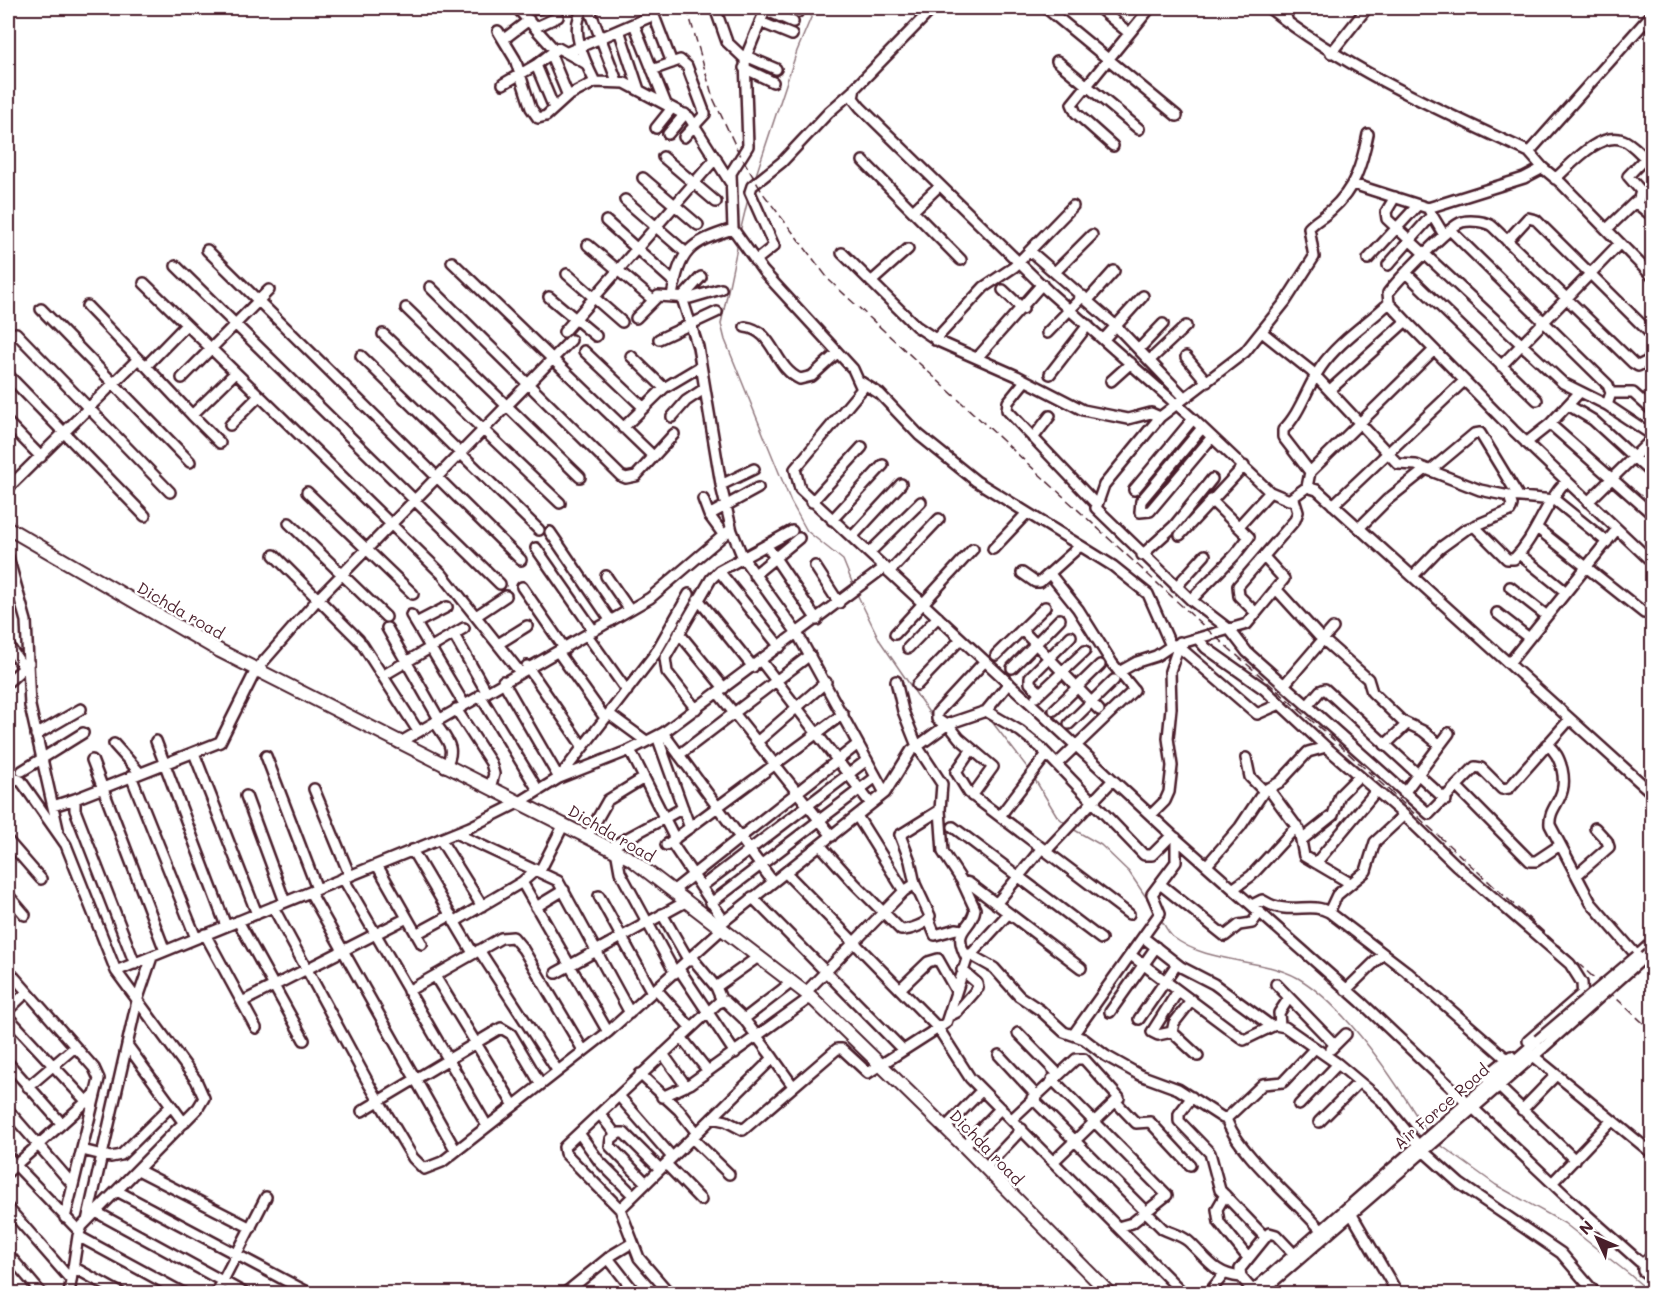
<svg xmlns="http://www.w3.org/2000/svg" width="1660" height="1301" viewBox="0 0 1660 1301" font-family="Mali,sans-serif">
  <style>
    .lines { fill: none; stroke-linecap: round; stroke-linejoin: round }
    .stream { stroke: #91787e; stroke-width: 1.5 }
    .minor-casing { stroke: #4a1f2b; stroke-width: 14 }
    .major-casing { stroke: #4a1f2b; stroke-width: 16 }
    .minor { stroke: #fff; stroke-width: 9 }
    .major { stroke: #fff; stroke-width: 12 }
    .rail { stroke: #4a1f2b; stroke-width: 1.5; stroke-dasharray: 9 4.5; stroke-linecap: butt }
    .minor-bridge-casing { stroke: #4a1f2b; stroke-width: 14; stroke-linecap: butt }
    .minor-bridge { stroke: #fff; stroke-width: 9 }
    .labels { text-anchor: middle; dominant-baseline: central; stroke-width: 5; stroke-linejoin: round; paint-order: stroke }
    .street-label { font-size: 16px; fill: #4a1f2b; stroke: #fff }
  </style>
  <rect width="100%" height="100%" fill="#fff"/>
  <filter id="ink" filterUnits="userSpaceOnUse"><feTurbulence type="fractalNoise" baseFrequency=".0167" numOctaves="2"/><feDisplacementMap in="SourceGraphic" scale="12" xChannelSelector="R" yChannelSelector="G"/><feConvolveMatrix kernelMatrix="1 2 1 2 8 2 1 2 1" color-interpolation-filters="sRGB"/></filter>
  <g filter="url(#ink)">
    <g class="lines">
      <path class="stream" d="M755,178L797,51L815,8
        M740,232L748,199
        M738,243L721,324L725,340L791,502L807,531L843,560L854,587
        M857,594L880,641L934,720
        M989,718L1030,771
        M1034,778L1057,816L1065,823
        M1071,828L1101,845L1129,872L1154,909
        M1160,918C1164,924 1168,933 1173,937C1209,965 1260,957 1298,978C1347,1007 1396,1082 1426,1131
        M1439,1144L1496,1185L1564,1223L1629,1274L1644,1287L1645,1294"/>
      <g class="minor-casing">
        <path id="minor" d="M517,8L554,49
          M585,8C567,26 585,62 595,82
          M589,8L617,81
          M651,8L672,63
          M715,8L727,42L745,59
          M766,8L745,59L748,146L731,173L733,229L763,271L853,369L862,389L795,469L800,489L1172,835L1361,1002L1568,1198L1640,1262H1645L1652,1254
          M788,8L798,12
          M933,8L855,88L853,98L860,107L1048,291L1193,419L1270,492L1289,500L1307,487L1317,490L1652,793
          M1046,8L1177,116
          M1099,8L1129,33
          M1269,8C1348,70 1439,110 1529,152L1543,168L1561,183L1652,276
          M1283,8L1288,22
          M765,10L793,22
          M521,12L541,8
          M760,22L792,35
          M634,24L666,104
          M536,27L558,17
          M619,30L639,90
          M498,31L515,59L531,108L538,118L546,116L568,96L595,82L625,83L689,117L730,182
          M504,39L529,20
          M568,52L654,15
          M1331,53L1367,8
          M551,55L568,96
          M746,56L776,69
          M1057,61L1139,129
          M536,65L554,108
          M744,68L773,82
          M652,70L680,60L687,66L705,114L684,137
          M503,84L536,65L558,48L585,63
          M656,128L672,108
          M668,134L685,114
          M1368,134C1362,164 1355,189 1331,210C1324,217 1315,221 1309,228L1314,257L1285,302L1245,352L1160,417L1104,485L1096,508L1191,600L1230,630L1247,652L1429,814L1475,767L1481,768L1502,789L1509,788L1570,719
          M1113,146L1076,113L1072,104L1150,8
          M1529,152L1652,14
          M663,157L716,202
          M863,161L961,260
          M643,178L698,225
          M1555,179C1571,165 1599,131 1623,140C1634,144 1642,157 1652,163
          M1353,184L1428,208L1524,178L1543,168
          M1395,197L1386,212L1387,219L1563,383L1607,405L1652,435
          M625,200L685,252
          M1638,202L1641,191L1628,176L1652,151
          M1429,210L1444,235
          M913,211L939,186
          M606,221L675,283
          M1607,229L1635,202L1652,216
          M1450,230L1608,385L1611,393L1607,405
          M1507,241L1528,218L1536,220L1649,332L1652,339
          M588,245L652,299
          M207,250L521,560
          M1030,251L1116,326L1184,397
          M842,253L916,326L940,342L1017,376L1083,410L1128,419L1151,413L1160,417
          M1368,259L1417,206
          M755,261L774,246L750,192L752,186L782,162L829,112L853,91
          M452,262L653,456
          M1388,265L1432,215
          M176,266L500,584
          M1055,272L1092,235
          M1406,273L1537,400
          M567,274L622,322
          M701,277L682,298L698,347L722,490L732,531L743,558L797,633L885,793
          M871,282L908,249
          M144,283L442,574L519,671
          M430,287L621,476L626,478L636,476L674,434
          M1003,290L1023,309
          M672,296C680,251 688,243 733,229
          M549,297L596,336
          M1088,300L1114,271
          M87,306L138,359
          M406,308L580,477
          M41,309L190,462
          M636,318L658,296L690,298L721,289
          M745,327C774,330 774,368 800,379L812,376L837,353
          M564,332L716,158
          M1262,332L1311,371L1398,464L1416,465L1480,490L1509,496L1555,500L1607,542
          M16,333L170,492
          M1047,333L1083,296
          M383,334L560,503
          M659,339L717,312
          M1104,339L1143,296
          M935,340L984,287L1014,267L1073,206
          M1139,349L1163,324
          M584,351L643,407
          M361,356L539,530
          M631,356L664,388
          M1186,357L1207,382
          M977,358L1042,284
          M1652,359L1638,366L1633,363L1493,227C1487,221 1470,220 1462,222C1449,226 1397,281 1388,293L1389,303L1406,321L1513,430L1652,562
          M1150,360L1186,326
          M146,366L192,415L235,373
          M1501,366L1620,243
          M1050,374L1088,325
          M8,375L145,516
          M182,378L269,290
          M1025,381L1008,402L1007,410L1095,503
          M1111,381L1131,363
          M861,382L880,394L919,435L976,481L1113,566L1148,594L1171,646
          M1330,390L1406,321
          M1611,393H1633L1652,410
          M1568,405L1593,420L1652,474
          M192,415L220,443
          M672,417L686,401L704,389
          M8,423L41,457
          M1550,424L1652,514
          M230,425L259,396
          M623,428L664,388L701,366
          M1202,428L1141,501L1140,512L1150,511L1212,437
          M1033,438L1050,416
          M1526,443L1550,424L1579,393
          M1431,470L1474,434L1480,433L1519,497
          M1310,472L1283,437V430C1300,414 1307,387 1321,367C1338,342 1368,323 1389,303
          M721,485L754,469
          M1307,487L1310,472L1434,350
          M8,488L138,359L146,366L186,325
          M1134,490L1193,419
          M307,492L413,594
          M703,499L709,515L723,534
          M812,502L862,447
          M1588,502L1652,439
          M1333,505L1464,381
          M709,515L758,488
          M832,520L883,465
          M289,523L386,617
          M1239,526L1270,492
          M1474,526L1507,559H1514C1537,536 1544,504 1566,481
          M1359,528L1387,500L1426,469
          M1537,528L1644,613
          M550,532L611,621
          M1180,535L1244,466
          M852,537L901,484
          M767,546L817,620
          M536,548L594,631
          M993,549L1026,514
          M869,553L921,502
          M1519,554L1566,592
          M274,555L359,640
          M1142,555L1174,526L1212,479
          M8,557L26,621L30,706L58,829
          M815,566L839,603
          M719,571L780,647
          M889,572L939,519
          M1022,573L1035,582H1040L1080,546
          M1050,574L1078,609L1112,663L1134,690L1057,764
          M754,575L799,538
          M606,576L629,609
          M1413,576L1440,548L1465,530L1510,511L1512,505L1509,496
          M522,587L565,649
          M1176,587L1205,555
          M1510,587L1547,616
          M1277,590L1318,635L1368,679L1372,692L1402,721L1423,731L1440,745
          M698,599L753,667
          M1191,600L1235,555L1249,537L1211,500
          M1256,613L1239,596L1238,586L1295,520L1298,512L1294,499
          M1497,613L1529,638
          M411,615L464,704
          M476,616L506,596
          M416,623L447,607
          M387,628L439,719
          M1022,630L1099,710
          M679,633L724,688
          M895,634L973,549
          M454,635L486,691
          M587,635L627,691
          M1198,639L1206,648L1264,689L1326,747L1402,813L1457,866L1570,964L1582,983L1583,1001
          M362,644L418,731
          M498,644L527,626
          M8,645L24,668
          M1178,646L1257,714L1280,704
          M908,648L938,617
          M558,652L605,718
          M996,655L1045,607
          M761,661L871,804
          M1509,663L1617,529
          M527,666L583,747
          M1012,668L1060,619
          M1119,672L1137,662L1156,656L1171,646L1247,624L1284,579L1264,557
          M384,675L464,628
          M503,681L559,778L655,654L689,594
          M896,681L903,711L917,746L942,784L940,810L943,852L962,881L975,909C972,931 950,927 967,959
          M8,682L29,663
          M917,685L961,639
          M1284,685L1333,628
          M718,693L832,836
          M1040,693L1030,683V677L1071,636
          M480,695L538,790
          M1036,697L1085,651
          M1308,705L1320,691L1325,689L1446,800
          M456,709L491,763L494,774L490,788
          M696,709L667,672L665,658L711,579L719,571L792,531
          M1054,710L1100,665
          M986,711L1020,731L1040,747L1144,855H1152L1172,835
          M609,714L646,741
          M435,722C445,739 458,747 445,767
          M948,724L959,738L993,767L972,796
          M1069,724L1114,680
          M946,725L937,719V713L985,661
          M663,733L773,882
          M36,735L81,709
          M657,736L690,828
          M156,741L226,926
          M757,742L826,682
          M399,743L650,598L731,529
          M114,744L140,773
          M1547,744C1556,752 1559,758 1562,769C1569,800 1548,805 1550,825L1591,903L1637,956L1652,942
          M1385,745L1407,724
          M972,749L956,772L969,793L1129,914
          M630,750L675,839
          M194,753L257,914
          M679,755L810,655
          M266,756L317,889
          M1246,758L1250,777L1264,791
          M92,760L165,951
          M22,771L83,733
          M131,776L196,938
          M8,785L17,779L21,781L66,845L116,971L470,827L520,802L559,778L630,750L663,733L885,567
          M1457,787L1530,861H1536L1560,845
          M1268,788L1299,830L1304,856L1350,883
          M314,789L350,876
          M1404,793L1449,733
          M246,796L285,902
          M53,806L75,799
          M1151,815L1165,801L1169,792L1172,766L1168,738L1171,708L1170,671L1180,642
          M857,816L904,891
          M1000,816L1047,754
          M953,827L1101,939
          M455,833L558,881L630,1013
          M588,835L608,800L644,778
          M440,839L482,906
          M1303,839L1333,815L1340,795L1359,776
          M8,841L41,879
          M671,842L724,921
          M666,845L843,714
          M820,845L855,884L901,930C910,930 928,924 930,916L915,884L910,861L900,835L940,810
          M611,847L683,808
          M412,850L473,953
          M616,850L620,872L675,973
          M1046,851L1113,780
          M1316,863L1376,791
          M377,865L422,944
          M1207,865L1240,827L1264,791L1280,782L1308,752L1326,747
          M540,871L564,824
          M786,873L938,1028L970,1078L1184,1294
          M1578,874L1609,847L1607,841L1595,828
          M343,878L487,1126
          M962,881L969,883L1081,968
          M522,882L608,1032
          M1160,884L1225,936L1239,925L1252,923L1260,912
          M701,887L867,760
          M1234,888L1251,876L1297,826
          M674,890L858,744
          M310,892L456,1151
          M8,895L25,915
          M599,896L652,992
          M752,897L902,1049
          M711,903L876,777
          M996,904L1042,848
          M1252,905L1262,900C1288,917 1310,901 1329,912L1406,971L1507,1059
          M273,907L370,1086L413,1158L424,1169L442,1162L608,1032L722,929
          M536,907L564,890
          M1329,912L1337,895L1366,871L1375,842L1404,815
          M662,914L689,961
          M929,920L935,935L956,929L962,930
          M238,921L304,1040
          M454,922L522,882L537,869
          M718,926L885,793L911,751L948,724L986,711L1009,683
          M205,934L256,1028
          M416,934L451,915
          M1144,938L1181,967L1214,984L1271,1026
          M479,950L557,1070
          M969,954L994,968L1019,996L1040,1010L1064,1032L1084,1039L1106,1056L1140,1075L1178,1089L1223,1118L1228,1117L1263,1084L1283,1082L1315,1048
          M1132,956L1244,1040L1275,1025L1285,1027L1338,1064L1381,1100L1418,1145
          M692,958L716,987L722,1001
          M135,964L75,810V799L220,742L256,670L318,599L571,340
          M679,969L735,1053
          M8,970L94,1068L99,1079L65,1218
          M556,973L687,901
          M435,976L513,1104
          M1276,984L1335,1045
          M716,987L758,957
          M901,988L928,962L938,959L955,989
          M656,989L691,1028
          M1346,990L1383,954
          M408,991L501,938L513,937L523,949L583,1050
          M806,992L904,891L915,884
          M1192,1000L1174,1023L1172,1032L1198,1056
          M242,1002L407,918
          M8,1010L26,993
          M1110,1012L1156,947
          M949,1016L957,1012L978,988L977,983L962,970
          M8,1017L87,1102
          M1139,1019L1177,964
          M1280,1025L1279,1013L1289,998
          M1172,1032L1158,1035L1152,1032L1178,991
          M1018,1033L1058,1074
          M1073,1035L1160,913L1152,894L1176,862V838
          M681,1037L708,1071
          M1528,1041L1583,993
          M127,1045L184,1123
          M1331,1049L1346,1034
          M663,1054L686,1086
          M1531,1054L1652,1153
          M999,1055L1036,1095
          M773,1058L793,1086
          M8,1063L62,1124
          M640,1074L679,1110L697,1133
          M1052,1079L1167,1195L1132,1223L1118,1227
          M1494,1082L1575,1160
          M1488,1085L1489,1074L1511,1056
          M28,1087L75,1047
          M619,1096L672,1157
          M662,1097L690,1084L811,997
          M1192,1097L1179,1114V1121L1210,1153L1220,1190L1265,1237
          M1032,1098L1163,1229C1171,1233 1181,1235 1188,1241C1206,1257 1214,1275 1241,1277
          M1116,1102L1136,1123L1150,1122L1190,1165
          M1299,1105L1338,1064
          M8,1110L73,1185
          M1522,1110L1556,1075
          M362,1111L501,1028L511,1034L540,1083
          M600,1114L616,1135
          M712,1118L726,1121L743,1130L837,1049H842L868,1073L946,1023L967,959L1008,914
          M1226,1118C1236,1151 1296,1201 1321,1230
          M1012,1119L1076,1059H1084L1119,1098L1054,1161
          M1319,1122L1359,1082
          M946,1127L982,1090
          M579,1133L599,1161L633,1195
          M692,1138L729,1174
          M964,1146L1001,1108
          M82,1150L111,1157L121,1155L171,1106
          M1422,1150L1460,1184L1561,1253L1596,1294
          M8,1157L79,1231
          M666,1164L701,1200
          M985,1168L1022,1129
          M138,1170L251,1228
          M8,1172L95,1094
          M646,1183L610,1146L611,1139L619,1133H624L660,1169
          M1552,1183L1611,1121
          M117,1191L311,1294
          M1225,1195L1217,1209L1219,1222L1248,1258
          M8,1208L71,1280
          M620,1209L565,1153L564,1147L719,1002L725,1001L744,1019
          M96,1212L246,1294
          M1351,1213L1398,1294
          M87,1221L137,1001L152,957
          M78,1236L185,1294
          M8,1254L42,1294
          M608,1258L636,1294
          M1643,1263V1271L1652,1277
          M73,1267L122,1294
          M1253,1291L1241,1277L1240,1269L1269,1233L1276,1235L1294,1254
          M69,1294L78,1236L82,1226L198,1108L204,1098L196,1080L116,971
          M216,1294L266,1197
          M564,1294L612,1255L632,1243
          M670,1294L639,1258L620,1209L773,1058L744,1019L792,982
          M1208,1294L1224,1274
          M1249,1294L1538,1040
          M1259,1294L1544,1047"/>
      </g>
      <g class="major-casing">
        <path id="major" d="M8,528L220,651L631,859L811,997L964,1146L1110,1294"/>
      </g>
      <use href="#minor" class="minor"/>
      <use href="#major" class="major"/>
      <path class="rail" d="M687,8L713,98L737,149L762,192L830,281L1209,631L1335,741L1652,1031"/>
      <g class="minor-bridge-casing">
        <path id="minor-bridge" d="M1538,1040L1637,956
          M1544,1047L1648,954"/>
      </g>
      <use href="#minor-bridge" class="minor-bridge"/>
    </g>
  </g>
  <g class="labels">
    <g class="street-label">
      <text transform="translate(181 610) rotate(30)">Dichda road</text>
      <text transform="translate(612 833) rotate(30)">Dichda road</text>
      <text transform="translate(1441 1106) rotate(-41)">Air Force Road</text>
      <text transform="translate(987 1147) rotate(46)">Dichda road</text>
    </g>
  </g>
  <rect width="1660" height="1301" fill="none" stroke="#fff" stroke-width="30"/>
  <rect x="15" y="15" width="1630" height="1271" fill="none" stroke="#4a1f2b" stroke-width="2" filter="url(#ink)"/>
  <g transform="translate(1597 1238) rotate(314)" stroke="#ffffff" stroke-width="4.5" paint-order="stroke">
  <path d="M0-4.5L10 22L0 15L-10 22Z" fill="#4a1f2b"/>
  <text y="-9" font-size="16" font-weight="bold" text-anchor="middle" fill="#4a1f2b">N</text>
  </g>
</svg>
